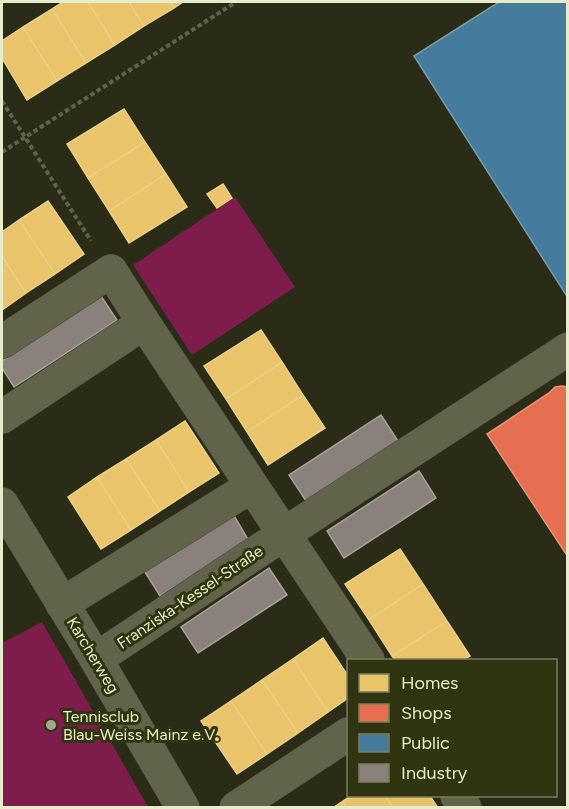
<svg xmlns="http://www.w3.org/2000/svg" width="569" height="809" viewBox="0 0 569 809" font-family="Figtree,sans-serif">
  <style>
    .green { fill: #7e1d4c }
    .homes { fill: #e9c46a; stroke: #e8d087; stroke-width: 1.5 }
    .shops { fill: #e76f51; stroke: #e79575; stroke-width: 1.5 }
    .public { fill: #457b9d; stroke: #769daa; stroke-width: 1.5 }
    .industry { fill: #8a817c; stroke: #a6a193; stroke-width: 1.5 }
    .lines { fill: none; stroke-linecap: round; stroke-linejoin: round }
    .minor-casing { stroke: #474936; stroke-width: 34 }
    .path { stroke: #60624e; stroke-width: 4; stroke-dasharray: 4.5 3; stroke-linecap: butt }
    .minor { stroke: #61644b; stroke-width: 33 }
    .poi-dot { fill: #a5a98c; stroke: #303410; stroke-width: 2 }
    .labels { text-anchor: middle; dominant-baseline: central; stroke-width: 6; stroke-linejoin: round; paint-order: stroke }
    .street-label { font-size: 16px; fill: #e7edca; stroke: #303410 }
    .poi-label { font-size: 16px; fill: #e7edca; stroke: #303410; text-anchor: start }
  </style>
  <rect width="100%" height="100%" fill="#2a2c18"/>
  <path class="green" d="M235,197L295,287L192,355L133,265Z
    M42,622L148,807H2V643Z"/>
  <path class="homes" d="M63,2H88L115,45L86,63L52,9Z
    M88,2H129L144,26L115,45Z
    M129,2H170L174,8L144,26Z
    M170,2H183L174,8Z
    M52,9L86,63L57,81L23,27Z
    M23,27L57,81L27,100L2,58V41Z
    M124,109L145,142L88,178L67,144Z
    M145,142L166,174L109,211L88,178Z
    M166,174L187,207L129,243L109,211Z
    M223,184L232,198L217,208L207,194Z
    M48,201L84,254L55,274L19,220Z
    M19,220L55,274L26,293L2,256V232Z
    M2,256L26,293L2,310Z
    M261,330L282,362L226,399L204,366Z
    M282,362L303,395L247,432L226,399Z
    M303,395L325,428L268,465L247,432Z
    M185,421L219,473L189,492L156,440Z
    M156,440L189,492L160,511L126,459Z
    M126,459L160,511L131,530L97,477Z
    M97,477L131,530L101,549L68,497Z
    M400,549L423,584L369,620L345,584Z
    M423,584L447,621L392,656L369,620Z
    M447,621L470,656L463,660H395L392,656Z
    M323,638L348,676V698L328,712L293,659Z
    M293,659L328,712L298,733L262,680Z
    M262,680L298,733L267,754L231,701Z
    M231,701L267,754L237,774L201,721Z
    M351,796H385L393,808H347L343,801Z
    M385,796H430L438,808H393Z
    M343,801L347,808H333Z"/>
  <path class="shops" d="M562,386L568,387V557L487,434L549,393L555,387Z"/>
  <path class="public" d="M499,2H568V298L414,56Z"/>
  <path class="industry" d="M101,296L117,320L14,387L2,368V361Z
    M381,415L398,441L306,501L289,475Z
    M419,471L436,498L344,558L327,531Z
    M233,514L249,541L160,596L143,569Z
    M269,568L287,595L198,653L181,627Z"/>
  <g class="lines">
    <g class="minor-casing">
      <path id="minor" d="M2,342L111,271L144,323L284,534L568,349
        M2,417L144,323
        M2,504L96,659L183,808
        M62,604L252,486
        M96,659L284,534L368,660
        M457,796L465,808
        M236,808L348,734"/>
    </g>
    <path class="path" d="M2,101L91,241
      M2,152L236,2"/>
    <use href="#minor" class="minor"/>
  </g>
  <circle class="poi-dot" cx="51" cy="725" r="6"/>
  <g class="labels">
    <g class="street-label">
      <text transform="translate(190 597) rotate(-34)">Franziska-Kessel-Straße</text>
      <text transform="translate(93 655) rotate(59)">Karcherweg</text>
    </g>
    <g class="poi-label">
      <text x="63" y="716">Tennisclub<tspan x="63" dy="18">Blau-Weiss Mainz e.V.</tspan></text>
    </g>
  </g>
  <rect width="569" height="809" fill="none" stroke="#e7edca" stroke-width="6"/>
  <rect x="347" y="659" width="210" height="138" fill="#303410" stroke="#797e5a" stroke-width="1.5"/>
  <rect x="359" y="674" width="30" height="18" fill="#e9c46a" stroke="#797e5a" stroke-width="1.5"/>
  <text x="401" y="689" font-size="18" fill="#e7edca">Homes</text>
  <rect x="359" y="704" width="30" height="18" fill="#e76f51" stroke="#797e5a" stroke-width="1.5"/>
  <text x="401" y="719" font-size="18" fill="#e7edca">Shops</text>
  <rect x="359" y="734" width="30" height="18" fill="#457b9d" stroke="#797e5a" stroke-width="1.5"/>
  <text x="401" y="749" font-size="18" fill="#e7edca">Public</text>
  <rect x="359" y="764" width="30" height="18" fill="#8a817c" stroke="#797e5a" stroke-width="1.5"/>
  <text x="401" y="779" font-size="18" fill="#e7edca">Industry</text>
</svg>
